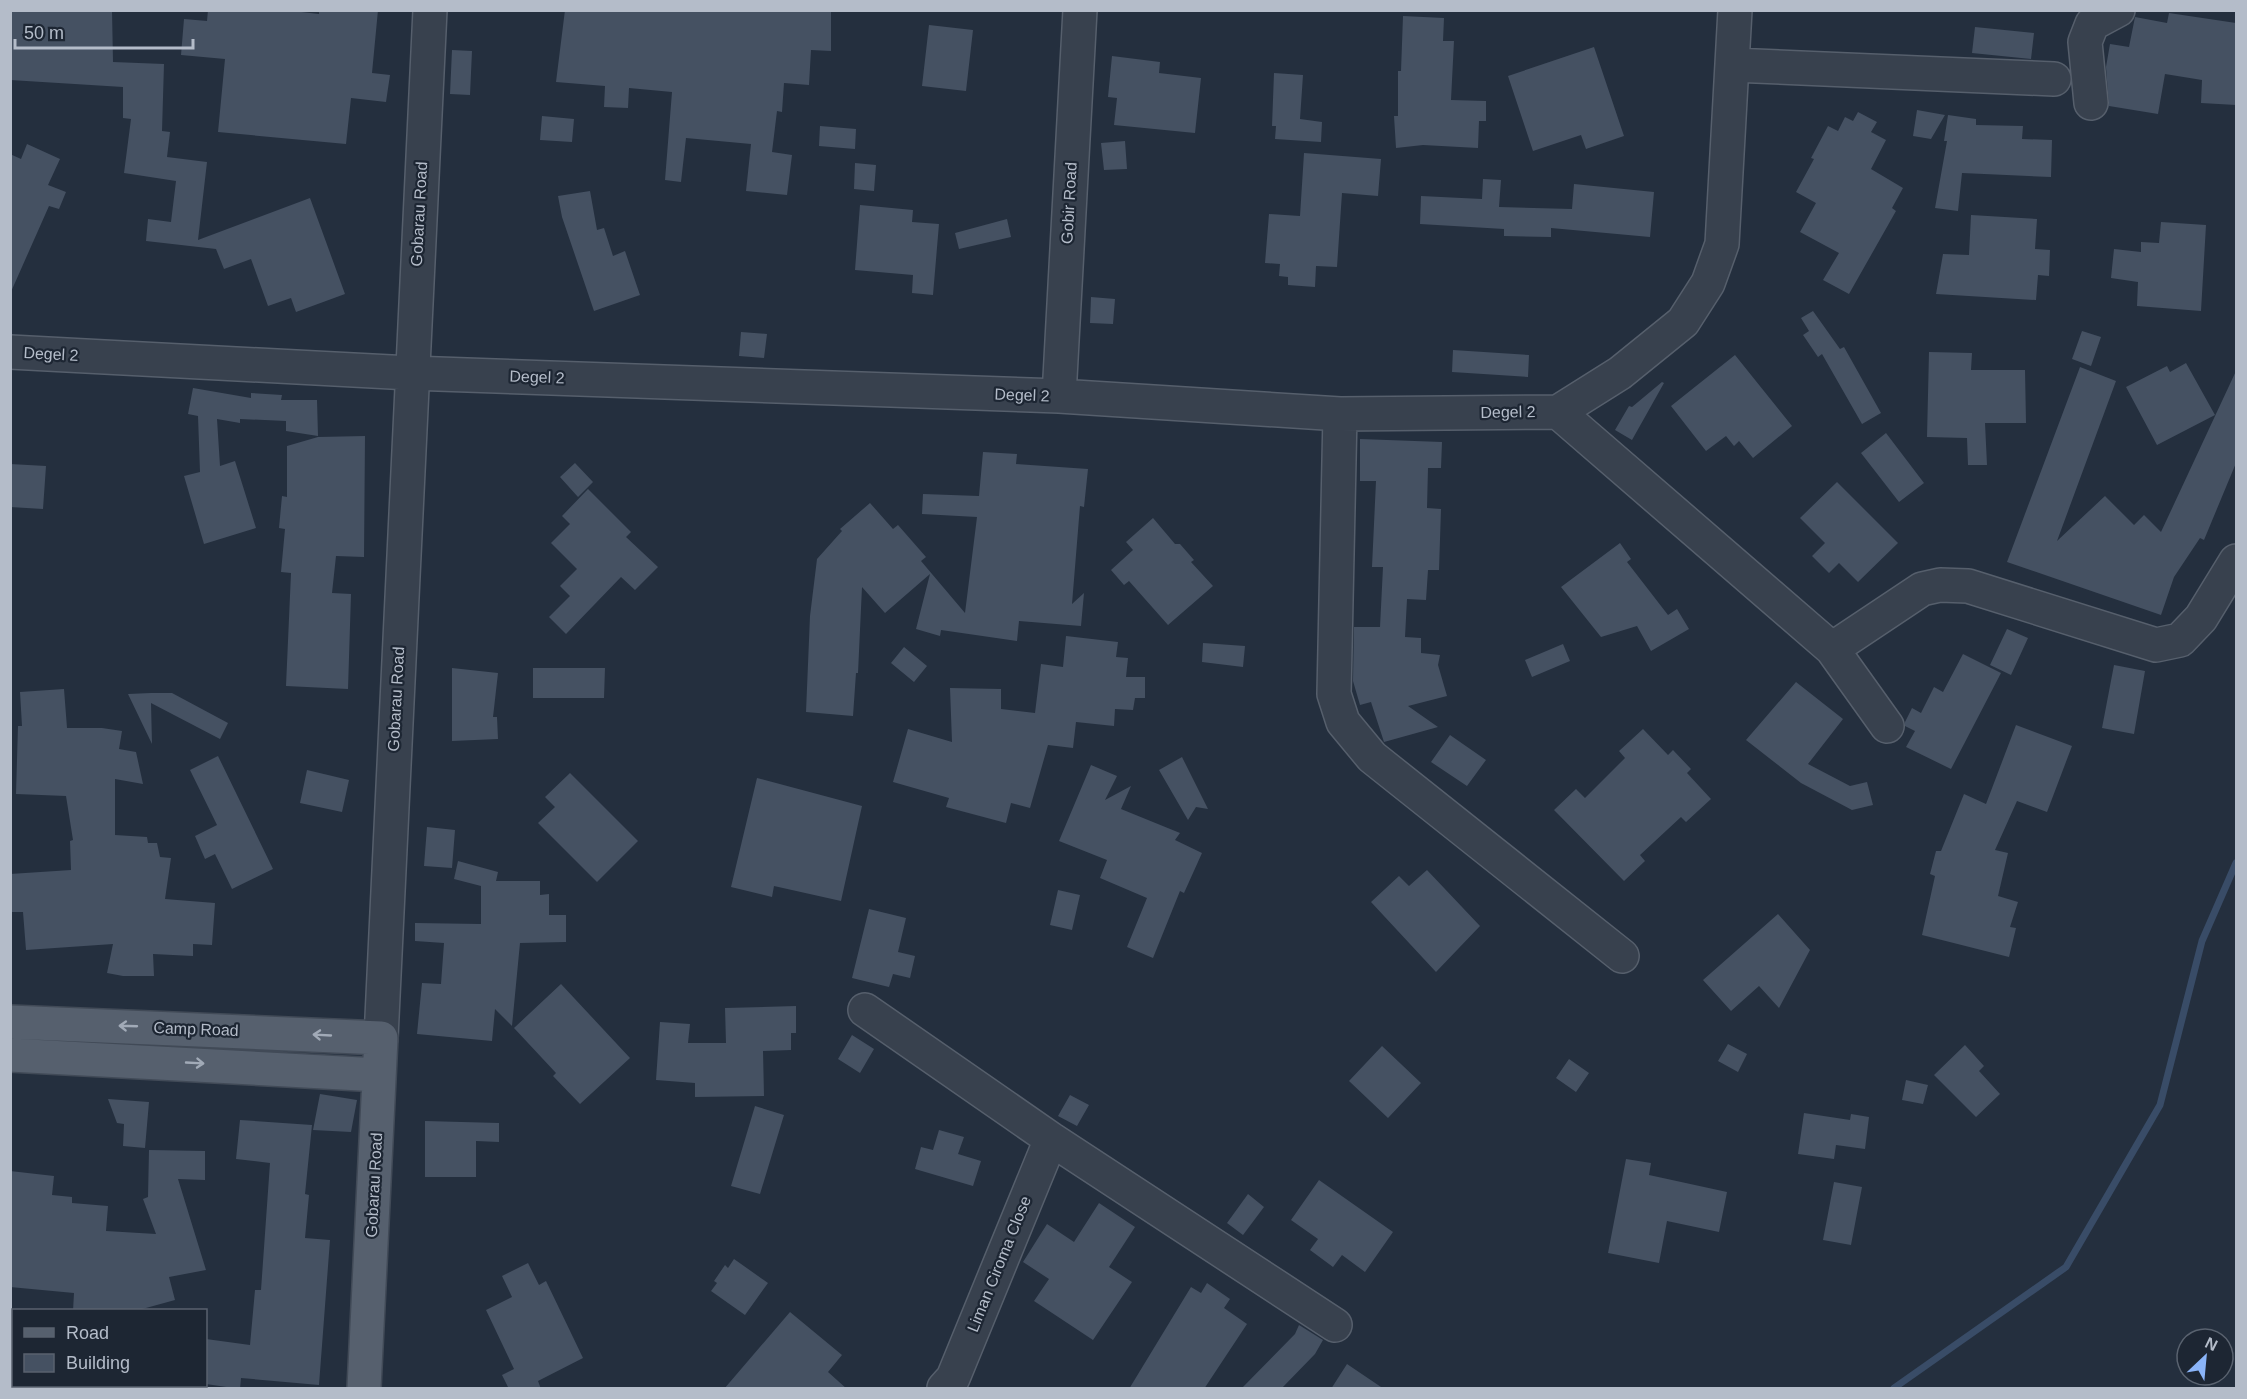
<svg xmlns="http://www.w3.org/2000/svg" width="2247" height="1399" viewBox="0 0 2247 1399" font-family="Helvetica,sans-serif">
  <style>
    .lines { fill: none; stroke-linecap: round; stroke-linejoin: round }
    .stream { stroke: #394c67; stroke-width: 7 }
    .building { fill: #455162 }
    .minor-casing { stroke: #565f6c; stroke-width: 36 }
    .major-casing { stroke: #414a57; stroke-width: 36 }
    .minor { stroke: #38414e; stroke-width: 33 }
    .major { stroke: #56606e; stroke-width: 33 }
    .oneway { stroke: #a1aab7 }
    .labels { text-anchor: middle; dominant-baseline: central; stroke-width: 4.5; stroke-linejoin: round; paint-order: stroke }
    .street-label { font-size: 16px; fill: #b4bcc9; stroke: #1d2633 }
  </style>
  <rect width="100%" height="100%" fill="#242f3e"/>
  <g class="lines">
    <path class="stream" d="M1894,1388L2066,1267L2160,1105L2202,941L2236,863"/>
  </g>
  <path class="building" d="M10,10H112L113,62L164,64L162,131L170,132L167,157L207,162L198,240L310,198L345,294L296,312L291,298L268,306L251,259L224,269L216,249L146,241L148,219L171,222L176,181L124,173L131,119L123,118V87L10,80Z
    M208,10H284L319,14V10H378L372,73L390,75L386,102L351,98L346,144L218,132L225,59L181,55L184,19L207,21Z
    M565,10H831V51L811,50L809,85L784,83L782,112L777,111L772,152L792,155L787,195L746,191L751,144L686,138L681,182L665,180L672,92L629,88L628,108L604,107L605,86L556,82Z
    M2169,13L2236,23V105L2201,103L2202,80L2165,74L2158,114L2109,106L2106,67L2110,44L2129,47L2135,17L2167,23Z
    M1403,16L1444,18L1443,41H1454L1451,100L1486,101V121H1479L1478,148L1423,145L1396,148L1394,116H1398V71H1401Z
    M929,25L973,30L966,91L922,86Z
    M1975,27L2034,33L2031,59L1972,53Z
    M1594,47L1624,136L1586,149L1581,135L1533,151L1508,76Z
    M452,50L472,51L470,95L450,94Z
    M1112,56L1160,62L1159,73L1201,78L1195,133L1114,125L1117,98L1108,97Z
    M1274,73L1303,75L1300,119L1322,122L1321,142L1275,139L1276,126H1272Z
    M1917,110L1945,115L1931,139L1913,136Z
    M1858,112L1877,122L1871,132L1886,140L1871,169L1903,188L1892,208L1896,211L1849,294L1823,280L1839,253L1800,232L1816,203L1796,192L1814,159L1811,158L1828,126L1838,131L1845,117L1853,121Z
    M1948,115L1976,119V125L2023,126L2022,139L2052,140L2051,177L1962,173L1958,211L1935,208L1947,141H1944Z
    M542,116L574,119L572,142L540,140Z
    M820,126L856,129L855,149L819,146Z
    M1125,141L1127,169L1104,170L1101,143Z
    M27,144L60,159L48,185L66,192L59,209L49,206L10,294V154L21,159Z
    M1304,153L1381,159L1378,196L1342,193L1337,267L1316,266L1315,287L1288,285V277L1279,276L1280,264L1265,263L1269,214L1300,216Z
    M855,163L876,165L874,191L854,189Z
    M1483,179L1501,180L1499,207L1572,209L1574,184L1654,192L1650,237L1551,228V237L1504,236V229L1420,224L1421,196L1482,199Z
    M590,191L597,230L604,228L613,256L625,251L640,295L594,311L562,217L558,196Z
    M860,205L913,210L912,222L939,224L933,295L912,293L913,275L855,270Z
    M1971,215L2037,219L2035,249L2050,250L2049,276L2038,275L2036,300L1936,294L1943,254L1969,255Z
    M1007,219L1011,237L959,249L955,233Z
    M2161,222L2206,225L2201,311L2137,306L2138,282L2111,278L2114,249L2141,252V242L2159,243Z
    M1091,297L1115,299L1113,324L1090,323Z
    M1813,311L1840,349L1844,347L1881,413L1862,424L1822,354L1818,357L1803,335L1809,331L1801,318Z
    M2082,331L2101,337L2091,366L2072,359Z
    M741,332L767,334L764,358L739,356Z
    M1453,350L1529,355L1528,377L1452,372Z
    M1929,352L1972,353L1971,370H2025L2026,423H1985L1987,465H1968L1967,438L1927,437Z
    M1735,355L1792,426L1753,458L1739,441L1734,446L1726,436L1706,451L1671,406Z
    M2186,363L2215,415L2157,445L2126,387L2167,366L2170,372Z
    M2080,367L2116,381L2057,541L2105,496L2134,525L2144,515L2161,532L2236,371V463L2204,540L2200,538L2174,577L2161,615L2007,562Z
    M1662,382L1664,383L1632,440L1615,430L1629,406L1632,407Z
    M193,388L251,398V393L282,395L281,400H317L318,436L286,431V421L240,419V423L217,419L220,466L235,461L256,528L204,544L184,476L200,472L198,416L188,414Z
    M1886,433L1924,483L1899,502L1861,453Z
    M365,436L364,557L336,556L332,593L351,594L348,689L286,686L291,573L281,572L285,529L279,528L282,496L287,497V446L318,437Z
    M1360,439L1442,442L1441,468H1428L1427,508L1441,509L1439,570H1428L1426,600L1407,599L1405,637L1421,638V653L1440,655L1438,665L1447,696L1408,706L1438,727L1384,742L1371,702L1360,705L1353,681L1354,627H1380L1383,567H1372L1376,481H1360Z
    M983,452L1017,454L1016,464L1088,469L1084,507L1080,506L1072,604L1084,593L1081,626L1019,621L1017,641L941,630L940,636L916,629L930,574L885,613L862,587L858,673H856L853,716L806,712L810,616L817,559L842,531L840,529L870,503L893,529L898,525L926,557L921,561L965,613L977,517L922,514L923,494L979,496Z
    M575,463L593,482L578,497L560,477Z
    M10,464L46,466L43,509L10,507Z
    M1837,482L1898,543L1858,582L1839,563L1829,573L1812,556L1825,543L1800,518Z
    M588,489L631,532L626,537L658,567L635,590L621,577L566,634L549,617L570,596L560,586L577,569L551,543L570,524L562,516Z
    M1153,518L1175,544H1180L1194,560L1191,562L1213,586L1168,625L1129,581L1124,585L1111,570L1133,550L1126,542Z
    M1620,543L1631,559L1627,562L1668,615L1677,609L1689,629L1651,651L1637,626L1601,637L1561,587Z
    M2007,629L2028,638L2011,675L1990,665Z
    M1066,636L1118,642L1116,657L1128,658L1126,677H1145V698H1135L1133,710L1115,709L1114,726L1076,722L1073,748L1048,745L1030,808L1011,803L1006,823L946,807L949,798L893,782L908,729L952,742L950,688L1001,689V709L1035,713L1041,664L1063,667Z
    M1203,643L1245,646L1243,667L1202,662Z
    M1563,644L1570,661L1532,677L1525,660Z
    M904,647L927,666L914,682L891,663Z
    M1963,654L2001,673L1951,769L1906,747L1915,731L1905,726V722L1912,708L1921,713L1934,687L1943,692Z
    M2114,665L2145,671L2134,734L2102,728Z
    M452,668L498,673L493,717H497L498,739L452,741Z
    M533,668H605L604,698H533Z
    M1796,682L1843,719L1808,764L1850,786L1867,782L1873,805L1852,810L1801,783L1746,740Z
    M64,689L67,728H102L122,731L119,749L136,752L143,784L115,779V835L147,837L148,843H157L160,857L171,858L165,899L215,903L212,945L193,944V956L153,954L154,976H123L107,973L113,944L26,950L23,912H10V874L71,870L70,841L73,840L66,796L16,794L18,726H22L20,692Z
    M151,693H172L228,723L220,739L151,703L152,744L128,694Z
    M2016,725L2072,746L2047,812L2017,801L1995,850L2008,853L1998,896L2018,902L2010,927L2016,928L2009,957L1922,935L1935,876L1930,874L1936,851H1941L1964,794L1986,804Z
    M1643,729L1668,755L1673,750L1691,769L1687,773L1711,799L1686,822L1681,817L1640,855L1645,861L1624,881L1554,810L1576,789L1585,798L1625,758L1619,751Z
    M1450,735L1486,760L1467,786L1431,762Z
    M218,756L273,869L232,889L215,854L205,859L195,836L217,825L190,770Z
    M1182,757L1208,809L1196,807L1188,820L1159,770Z
    M1091,765L1117,776L1105,800L1131,786L1121,809L1180,833L1175,840L1202,853L1184,893L1180,891L1153,958L1127,947L1147,898L1100,878L1107,860L1059,841Z
    M307,770L349,780L342,812L300,803Z
    M570,773L638,841L597,882L538,823L555,807L545,797Z
    M757,778L862,806L841,901L774,886L772,897L731,887Z
    M427,827L455,830L452,868L424,866Z
    M458,861L498,872L496,881H540V895L549,894V915H566V942L520,943L512,1026L495,1009L492,1041L417,1034L422,983L441,984L444,943L415,941V923L481,924V886L454,879Z
    M1427,870L1480,926L1436,972L1371,902L1399,876L1409,886Z
    M1058,890L1080,895L1072,930L1050,925Z
    M869,909L906,918L898,952L915,956L910,978L893,974L889,987L852,978Z
    M1778,914L1810,950L1779,1008L1759,986L1731,1011L1703,980Z
    M561,984L630,1058L580,1104L553,1076L556,1073L514,1028Z
    M796,1006V1033H791V1050L763,1051L764,1096L695,1097V1083L656,1080L660,1022L690,1024L688,1043H726L725,1008Z
    M852,1035L874,1049L860,1073L838,1059Z
    M1728,1044L1747,1054L1738,1072L1718,1061Z
    M1965,1045L1984,1066L1979,1071L2000,1094L1976,1117L1934,1075Z
    M1382,1046L1421,1083L1388,1118L1349,1081Z
    M1569,1059L1589,1073L1576,1092L1556,1078Z
    M1906,1080L1928,1085L1923,1104L1902,1100Z
    M320,1094L357,1100L351,1132L313,1130Z
    M1070,1095L1089,1105L1077,1126L1058,1116Z
    M108,1099L149,1102L145,1148L123,1146L124,1124L117,1123Z
    M755,1106L784,1115L760,1194L731,1186Z
    M1804,1113L1850,1120L1851,1114L1869,1117L1865,1149L1836,1145L1834,1159L1798,1154Z
    M240,1120L312,1125L305,1194L309,1195L305,1238L330,1240L319,1385L241,1378L240,1389L206,1384V1339L250,1345L255,1290H261L270,1163L236,1159Z
    M425,1121L499,1123V1142L476,1141V1177H425Z
    M939,1130L964,1137L958,1154L981,1161L973,1186L915,1169L921,1147L933,1150Z
    M149,1150L205,1151V1180L178,1179L206,1270L169,1277L175,1300L135,1311H73L74,1293L10,1287V1171L54,1176L52,1195L72,1197V1203L108,1206L106,1231L156,1234L143,1199L148,1197Z
    M1626,1159L1651,1163L1649,1175L1727,1192L1719,1232L1667,1221L1659,1263L1608,1253Z
    M1319,1180L1393,1232L1365,1272L1342,1255L1333,1267L1310,1250L1318,1239L1291,1220Z
    M1834,1182L1862,1187L1851,1245L1823,1240Z
    M1248,1194L1264,1207L1243,1235L1227,1223Z
    M1099,1203L1135,1227L1109,1267L1132,1282L1093,1340L1034,1301L1049,1279L1023,1262L1047,1224L1074,1242Z
    M734,1259L768,1283L745,1315L711,1291L717,1283L714,1281L725,1265L728,1268Z
    M528,1263L539,1285L546,1281L583,1358L538,1381L541,1389H509L502,1375L514,1369L486,1310L512,1297L502,1276Z
    M1207,1283L1230,1299L1224,1308L1247,1324L1204,1389H1129L1191,1287L1201,1293Z
    M790,1312L842,1355L828,1372L847,1389H724Z
    M1299,1325L1323,1340L1315,1354L1281,1389H1241L1295,1334Z
    M1347,1364L1384,1389H1331Z"/>
  <g class="lines">
    <g class="minor-casing">
      <path id="minor" d="M1732,65L2054,79
        M2091,103L2085,42L2092,24L2118,10
        M10,352L410,373L1059,396L1340,414L1558,412L1620,373L1683,322L1708,283L1722,244L1735,10
        M1059,396L1080,10
        M1558,412L1832,649L1887,726
        M1340,414L1334,694L1343,722L1372,757L1622,956
        M1832,649L1922,589L1940,585L1968,586L2156,645L2180,640L2201,618L2236,561
        M865,1010L1051,1139L1335,1325
        M381,1038L430,10
        M944,1388L953,1378L1051,1139"/>
    </g>
    <g class="major-casing">
      <path id="major" d="M10,1022L381,1038L364,1388
        M10,1055L379,1075"/>
    </g>
    <use href="#minor" class="minor"/>
    <use href="#major" class="major"/>
  </g>
  <defs><path id="oneway-shaft" d="M-6 0H5M1.5-3L5.5 0L1.5 3" fill="none" stroke-width="1.6" stroke-linecap="round" stroke-linejoin="round" transform="scale(1.5)"/></defs>
  <g class="oneway">
    <use href="#oneway-shaft" transform="translate(128 1026) rotate(-178)"/>
    <use href="#oneway-shaft" transform="translate(322 1035) rotate(-177)"/>
    <use href="#oneway-shaft" transform="translate(195 1063) rotate(3)"/>
  </g>
  <g class="labels">
    <g class="street-label">
      <text transform="translate(1069 203) rotate(-87)">Gobir Road</text>
      <text transform="translate(419 214) rotate(-87)">Gobarau Road</text>
      <text transform="translate(51 354) rotate(3)">Degel 2</text>
      <text transform="translate(537 377) rotate(2)">Degel 2</text>
      <text transform="translate(1022 395) rotate(2)">Degel 2</text>
      <text transform="translate(1508 412) rotate(-1)">Degel 2</text>
      <text transform="translate(396 699) rotate(-87)">Gobarau Road</text>
      <text transform="translate(196 1029) rotate(2)">Camp Road</text>
      <text transform="translate(374 1185) rotate(-87)">Gobarau Road</text>
      <text transform="translate(999 1264) rotate(-68)">Liman Ciroma Close</text>
    </g>
  </g>
  <rect width="2247" height="1399" fill="none" stroke="#b4bcc9" stroke-width="24"/>
  <rect x="12" y="1309" width="195" height="78" fill="#1d2633" stroke="#59626f" stroke-width="1.5"/>
  <rect x="24" y="1328" width="30" height="9" fill="#56606e" stroke="#59626f" stroke-width="1.5"/>
  <text x="66" y="1339" font-size="18" fill="#b4bcc9">Road</text>
  <rect x="24" y="1354" width="30" height="18" fill="#455162" stroke="#59626f" stroke-width="1.5"/>
  <text x="66" y="1369" font-size="18" fill="#b4bcc9">Building</text>
  <g transform="translate(2205 1357) rotate(26)"><circle r="28" fill="#1d2633" stroke="#59626f" stroke-width="1.5"/>
  <path d="M0-4.5L10 22L0 15L-10 22Z" fill="#8ab4f8"/>
  <text y="-9" font-size="16" font-weight="bold" text-anchor="middle" fill="#b4bcc9">N</text>
  </g>
  <path d="M15 39v9h178v-9" fill="none" stroke="#b4bcc9" stroke-width="3"/>
  <text x="24" y="39" font-size="18" fill="#b4bcc9" stroke="#1d2633" stroke-width="4.5" paint-order="stroke">50 m</text>
</svg>
